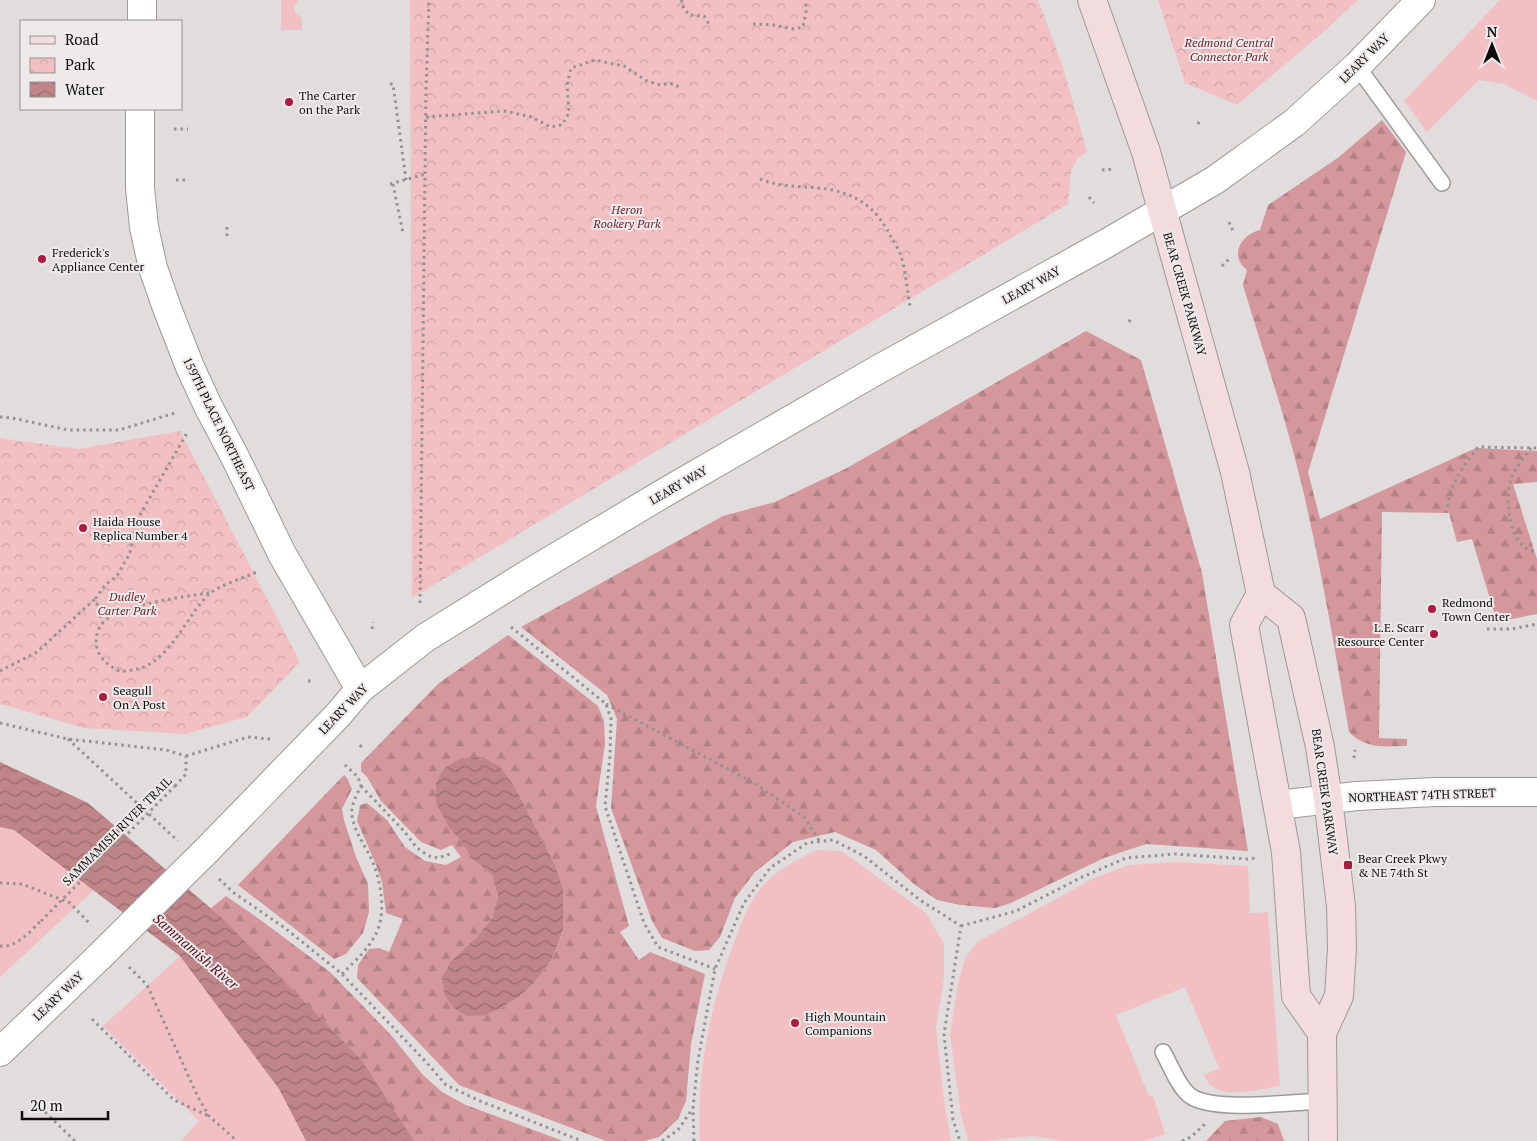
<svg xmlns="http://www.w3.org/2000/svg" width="1537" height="1141" viewBox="0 0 1537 1141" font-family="'PT Serif',serif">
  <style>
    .grass { fill: #f2c0c3 }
    .forest { fill: url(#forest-firs); fill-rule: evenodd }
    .park { fill: url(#park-crowns) }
    .water { fill: url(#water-waves) }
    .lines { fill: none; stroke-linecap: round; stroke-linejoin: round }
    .service-casing { stroke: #9d9999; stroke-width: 18 }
    .minor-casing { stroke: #9d9999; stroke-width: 30 }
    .tertiary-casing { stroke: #9d9999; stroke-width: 30 }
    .secondary-casing { stroke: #9d9999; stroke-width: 30 }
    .path { stroke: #949292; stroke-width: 3; stroke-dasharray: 2.5 4; stroke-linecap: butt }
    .service { stroke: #fff; stroke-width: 15 }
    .minor { stroke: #fff; stroke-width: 28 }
    .tertiary { stroke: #fff; stroke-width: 28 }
    .secondary { stroke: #f3dcde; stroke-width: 28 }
    .tertiary-bridge-casing { stroke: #9d9999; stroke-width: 30; stroke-linecap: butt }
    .path-bridge { stroke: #949292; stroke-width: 3; stroke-dasharray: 2.5 4; stroke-linecap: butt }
    .tertiary-bridge { stroke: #fff; stroke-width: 28 }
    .poi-dot { fill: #ae193f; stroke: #eeeaea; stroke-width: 2 }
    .labels { text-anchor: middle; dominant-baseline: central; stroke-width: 4; stroke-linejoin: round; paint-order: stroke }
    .park-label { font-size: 12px; font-style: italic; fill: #6d2530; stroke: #eeeaea }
    .street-label { font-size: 12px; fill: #0f0e0e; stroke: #eeeaea }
    .poi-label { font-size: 12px; fill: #0f0e0e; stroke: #eeeaea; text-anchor: start }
    .water-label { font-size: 14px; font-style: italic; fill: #550e1d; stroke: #eeeaea }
  </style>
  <defs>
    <pattern id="forest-firs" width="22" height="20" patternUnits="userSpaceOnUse" patternTransform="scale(1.25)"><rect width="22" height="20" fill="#d3979c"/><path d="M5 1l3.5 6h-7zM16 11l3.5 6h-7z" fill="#b48185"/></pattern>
    <pattern id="park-crowns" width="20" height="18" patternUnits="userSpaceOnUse" patternTransform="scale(1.25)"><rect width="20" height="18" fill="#f2c0c3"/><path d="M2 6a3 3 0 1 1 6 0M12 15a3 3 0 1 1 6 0" fill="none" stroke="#cea4a6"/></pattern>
    <pattern id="water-waves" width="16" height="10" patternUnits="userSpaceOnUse" patternTransform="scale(1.25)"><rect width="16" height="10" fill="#bf8589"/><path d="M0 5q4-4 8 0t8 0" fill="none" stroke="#9a6b6e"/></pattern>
  </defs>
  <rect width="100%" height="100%" fill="#e1dddd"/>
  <path class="grass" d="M281,0H298L294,8L296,14L302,18V30H281Z
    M1500,0H1537V101L1504,84L1479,80L1427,132L1404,101Z
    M0,827L14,830L94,890L0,977Z
    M817,850L842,851L892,888L926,913L944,944V978L936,1027L944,1100L951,1141H700C696,1074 710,1005 734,943C741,923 749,902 763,885C778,869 798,859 817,850Z
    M1177,862L1248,866L1250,913L1268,912L1280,1086C1263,1089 1228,1098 1213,1087C1209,1085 1206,1078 1203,1075L1219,1068L1185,987L1116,1015L1149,1096L1153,1095L1165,1134L1145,1141H1062L1033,1136L986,1141H968L961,1115L950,1034L958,984L965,958L977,942L1092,879L1129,865Z
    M180,956L279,1089L306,1141H181L199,1121L103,1026Z"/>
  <path class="forest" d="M1382,120L1406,152L1308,472L1320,519L1476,448L1537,451V482L1513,484L1537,559V614L1497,622L1472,539L1457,542L1449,513L1382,512L1379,738L1407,739V746C1384,746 1367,750 1349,732C1335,650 1321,567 1302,486C1286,418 1263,352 1243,285L1247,270C1229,256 1240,235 1260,230L1268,205L1339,157Z
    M1086,331L1141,360L1202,573L1248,851L1146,844L1104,858L1011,903L995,908L960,905L937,900L915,885L876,850L835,832L793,842L755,872L735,898L720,937L709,950L695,951L662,938L652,921L611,808L617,719L607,695L521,627L723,516L775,502L847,468Z
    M508,635L598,706L604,721L605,744L596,806L629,926L620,932L639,960L650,952L705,974L691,1044L686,1101L678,1119L659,1137L644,1141H606L459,1085L357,978L358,965L369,949L379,948L389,952L403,919L386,913L382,882L375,862L357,821L360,805L367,803L387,820L405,847L425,861L446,865L461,857L452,845L441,850L421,842L381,801L367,777L361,771V763L439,683ZM461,758L515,787L555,865L563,888V930L551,961L535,982L520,996L503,1007L486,1015L453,959L477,937L492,918L498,896L492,875L471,858L461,841L450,829L437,783L444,768Z
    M344,775L347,778L352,789L342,809L344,820L356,857L368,884L369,912L363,933L346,954L334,959L238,885Z
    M226,896L262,921L330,972L391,1035L423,1075L442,1092L466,1105L563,1141H408L361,1059L211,908Z
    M1261,1117L1278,1124L1284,1141H1206L1225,1121Z"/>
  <path class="park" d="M410,0H1038L1063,67L1087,152L1077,159L1071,171L1068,204L412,598Z
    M1158,0H1358L1321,34L1237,105L1185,83Z
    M180,431L300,662L247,717L185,734L84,728L0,704V438L78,449Z"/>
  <path class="water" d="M483,757L500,767L515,787L555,865L563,888V930L551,961L535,982L520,996L503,1007L486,1015L467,1016L455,1009L445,996L442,977L453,959L477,937L492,918L498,896L492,875L471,858L461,841L450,829L436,803V783L444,768L461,758Z
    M0,762L88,803L221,917L361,1059L414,1141H306L279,1089L180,956L14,830L0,827Z"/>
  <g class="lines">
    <g class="service-casing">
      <path id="service" d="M1357,66L1442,183
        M1163,1052C1171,1066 1177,1084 1189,1095C1211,1113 1292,1102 1322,1101"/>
    </g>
    <g class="minor-casing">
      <path id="minor" d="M142,21V0
        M140,109V188L144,227L153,268L167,308L190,367L208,406L235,457L282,554L360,689
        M1278,805L1357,796L1435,792H1537"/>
    </g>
    <g class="tertiary-casing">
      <path id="tertiary" d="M207,850L338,715L360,689L425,638L533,571L669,490L879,369L1107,243L1215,180L1294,123L1357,66L1421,0
        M0,1052L99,957"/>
    </g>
    <g class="secondary-casing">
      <path id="secondary" d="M1092,0L1146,152L1235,472L1261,594L1291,618L1320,747L1328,799L1341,906L1342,948L1339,996L1322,1033L1323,1141
        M1261,594L1244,625L1286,852L1296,996L1322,1033"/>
    </g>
    <path class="path" d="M682,0L681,4L689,15L704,16L709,24
      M753,24L774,25L794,29L803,27L806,12V0
      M390,84H393L406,180
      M426,117L504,111L532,117L550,127L562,125L569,113L567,85L571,68L595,60L624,66L647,81L660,85L670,83L682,88
      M1198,124L1200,120
      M174,129H188
      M1102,170L1114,169
      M760,179C784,189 808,185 832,190C862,196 879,212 892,239C895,244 899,250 901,256C906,272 907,290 910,306
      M176,180H188
      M390,184L426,174
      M393,184L403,233
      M1089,197L1094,203
      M1229,222L1233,231
      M227,227V239
      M1222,266L1229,259
      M1129,322L1131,318
      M0,417L12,418L68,430H119L175,413
      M1531,448C1525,456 1517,465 1513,474C1504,491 1508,533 1523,546C1526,549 1533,551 1537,553
      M1446,513C1450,484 1461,469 1478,447L1537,448
      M209,593C185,596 125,605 107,619C100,624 96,633 96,641C96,655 106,664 117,670C122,672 127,671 132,670C168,666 185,618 208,595C217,586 246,577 259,571
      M420,603L426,88L429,0
      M103,624L98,609L96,598L105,585L117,576L130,553L133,535L141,513L187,433
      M511,627L606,704L611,719L610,756L605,806L644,923L658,947L715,969
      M372,629L373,622
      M1487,629H1512L1537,624
      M0,671L37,652L96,598
      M308,681H313
      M606,704L754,783L804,817L820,842
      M0,723L68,739L166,750L186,756
      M68,739L178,841
      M360,745L363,749
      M186,756L248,737L270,739
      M1354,758L1355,750
      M175,786L186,774V756
      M361,786L404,831L417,848L429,856L438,858L453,853
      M219,879L234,893L285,928L342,974L427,1063L446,1085L480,1101L582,1141
      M0,883L22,884L70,903L91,925
      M961,926L1016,911L1080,878L1126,858L1175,854L1247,859L1258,858
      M0,946C17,948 30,931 41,921
      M129,967L147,985L198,1097L209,1116L237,1141
      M342,974C355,961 371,947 378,929C386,908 380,877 371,858C364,844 354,831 352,815C351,805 356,796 361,786L358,777L345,765
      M92,1019L174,1100L209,1116
      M45,1112L75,1141
      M662,1141L678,1130L693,1108
      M694,1141L693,1108L698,1060L715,969L744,903L770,868L807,843L833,840L864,856L920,900L961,926L944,1034L953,1120L960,1141
      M1182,1141L1191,1137L1205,1124"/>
    <use href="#service" class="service"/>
    <use href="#minor" class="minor"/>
    <use href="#tertiary" class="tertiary"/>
    <use href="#secondary" class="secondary"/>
    <g class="tertiary-bridge-casing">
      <path id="tertiary-bridge" d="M99,957L207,850"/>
    </g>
    <path class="path-bridge" d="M41,921L175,786"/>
    <use href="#tertiary-bridge" class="tertiary-bridge"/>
  </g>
  <g class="poi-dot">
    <circle cx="289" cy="102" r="5"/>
    <circle cx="42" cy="259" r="5"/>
    <circle cx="83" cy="528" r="5"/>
    <circle cx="1432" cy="609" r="5"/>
    <circle cx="1434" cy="634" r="5"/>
    <circle cx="103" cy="697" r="5"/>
    <rect x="1343" y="860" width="10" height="10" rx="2.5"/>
    <circle cx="795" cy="1023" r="5"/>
  </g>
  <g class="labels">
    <g class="park-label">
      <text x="1229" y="42">Redmond Central<tspan x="1229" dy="14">Connector Park</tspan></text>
      <text x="627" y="209">Heron<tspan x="627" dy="14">Rookery Park</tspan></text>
      <text x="127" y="596">Dudley<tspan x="127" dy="14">Carter Park</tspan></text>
    </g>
    <g class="street-label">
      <text transform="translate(1364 58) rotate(-45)">LEARY WAY</text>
      <text transform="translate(1031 285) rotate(-29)">LEARY WAY</text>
      <text transform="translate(1185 294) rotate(74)">BEAR CREEK PARKWAY</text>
      <text transform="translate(219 424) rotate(64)">159TH PLACE NORTHEAST</text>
      <text transform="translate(678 485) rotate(-30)">LEARY WAY</text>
      <text transform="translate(343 709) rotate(-46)">LEARY WAY</text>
      <text transform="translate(1325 792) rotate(82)">BEAR CREEK PARKWAY</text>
      <text transform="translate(1422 795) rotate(-2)">NORTHEAST 74TH STREET</text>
      <text transform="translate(117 831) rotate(-45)">SAMMAMISH RIVER TRAIL</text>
      <text transform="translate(58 996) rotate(-44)">LEARY WAY</text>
    </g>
    <g class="poi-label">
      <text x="299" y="95">The Carter<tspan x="299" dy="14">on the Park</tspan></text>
      <text x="52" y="252">Frederick's<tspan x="52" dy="14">Appliance Center</tspan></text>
      <text x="93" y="521">Haida House<tspan x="93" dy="14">Replica Number 4</tspan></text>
      <text x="1442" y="602">Redmond<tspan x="1442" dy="14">Town Center</tspan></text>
      <text x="1424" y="627" text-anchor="end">L.E. Scarr<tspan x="1424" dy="14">Resource Center</tspan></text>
      <text x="113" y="690">Seagull<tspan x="113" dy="14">On A Post</tspan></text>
      <text x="1358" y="858">Bear Creek Pkwy<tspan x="1358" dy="14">&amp; NE 74th St</tspan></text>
      <text x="805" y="1016">High Mountain<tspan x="805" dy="14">Companions</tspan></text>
    </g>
    <g class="water-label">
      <text transform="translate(196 951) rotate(41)">Sammamish River</text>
    </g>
  </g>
  <rect x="20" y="20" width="162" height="90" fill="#eeeaea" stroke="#959292"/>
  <rect x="30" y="36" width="25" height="8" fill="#f3dcde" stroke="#959292"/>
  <text x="65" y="45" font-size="15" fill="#0f0e0e">Road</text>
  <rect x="30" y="58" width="25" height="15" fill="url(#park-crowns)" stroke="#959292"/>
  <text x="65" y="70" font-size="15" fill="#0f0e0e">Park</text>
  <rect x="30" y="82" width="25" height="15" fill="url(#water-waves)" stroke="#959292"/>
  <text x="65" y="95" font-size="15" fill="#0f0e0e">Water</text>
  <g transform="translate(1492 45)" stroke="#eeeaea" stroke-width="4" paint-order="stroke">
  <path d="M0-4L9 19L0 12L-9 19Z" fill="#0f0e0e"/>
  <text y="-8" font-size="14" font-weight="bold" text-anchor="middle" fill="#0f0e0e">N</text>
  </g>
  <path d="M22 1111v8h86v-8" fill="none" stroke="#0f0e0e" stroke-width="2.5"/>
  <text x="30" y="1111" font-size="15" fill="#0f0e0e" stroke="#eeeaea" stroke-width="4" paint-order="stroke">20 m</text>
</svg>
